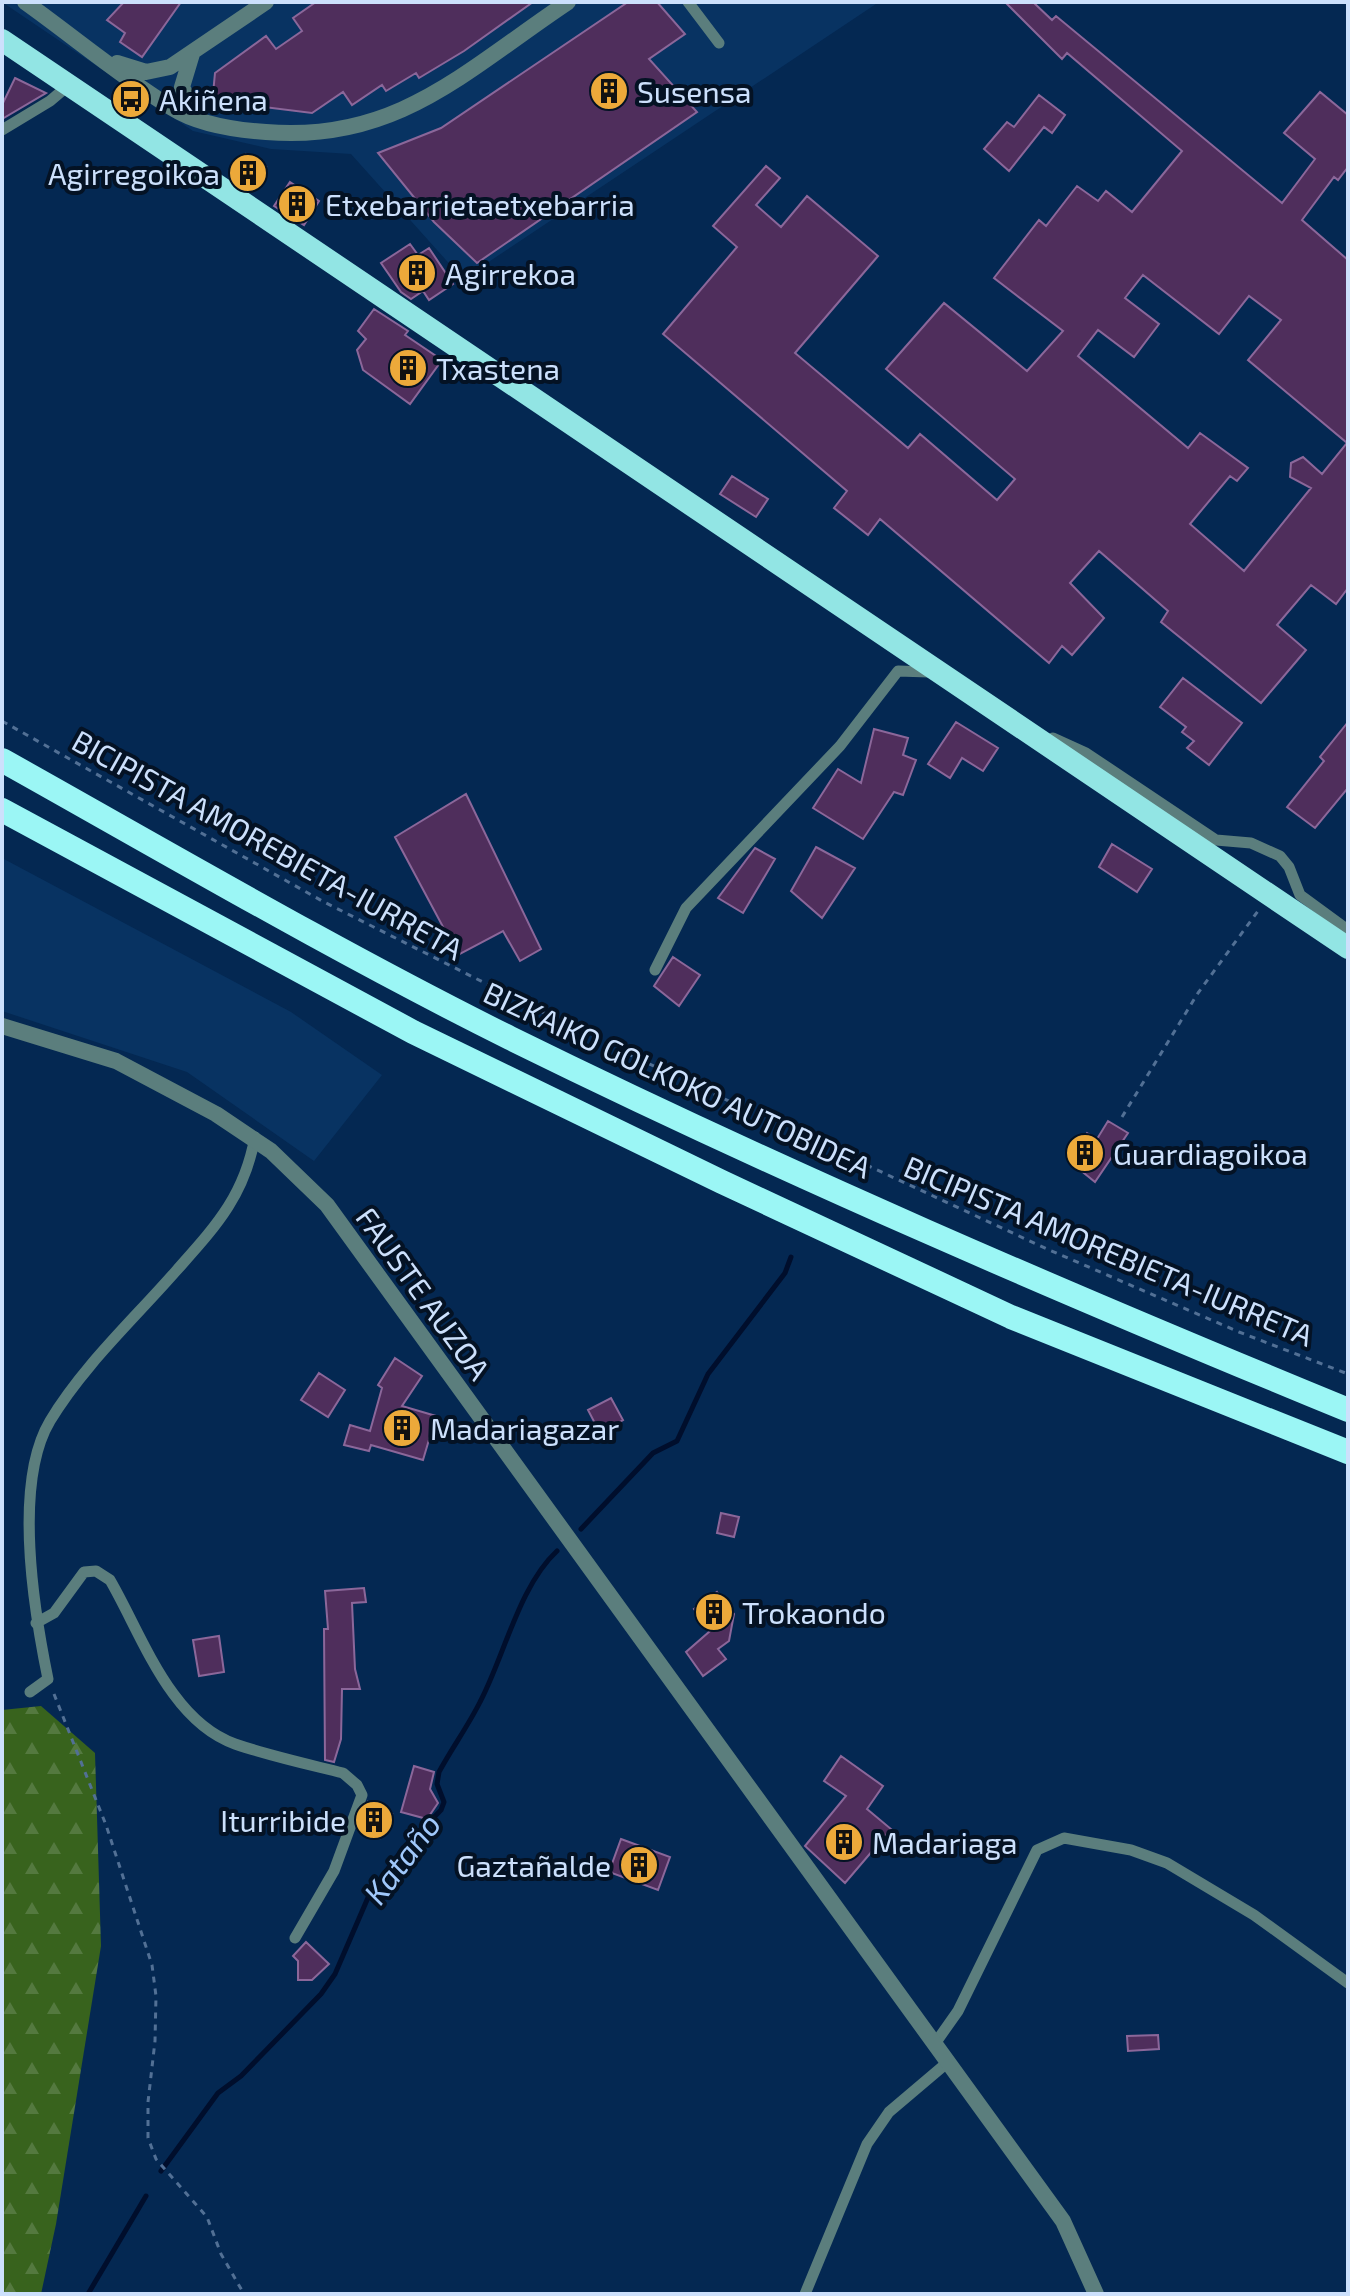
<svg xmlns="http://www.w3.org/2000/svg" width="1350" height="2296" viewBox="0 0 1350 2296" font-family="'Exo 2',sans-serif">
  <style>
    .built { fill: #083362 }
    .forest { fill: url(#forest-firs) }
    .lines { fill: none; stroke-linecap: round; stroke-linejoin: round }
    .stream { stroke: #000e2c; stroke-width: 5 }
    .building { fill: #4f2e5c; stroke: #8b679a; stroke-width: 2; fill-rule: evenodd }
    .path { stroke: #527095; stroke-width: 3; stroke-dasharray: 6 6; stroke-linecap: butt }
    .service { stroke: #5b7e7d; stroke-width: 11 }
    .minor { stroke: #5b7e7d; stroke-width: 16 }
    .tertiary { stroke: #5b7e7d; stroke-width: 16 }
    .trunk { stroke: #92e5e4; stroke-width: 22 }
    .motorway { stroke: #9bf6f5; stroke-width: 24 }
    .labels { text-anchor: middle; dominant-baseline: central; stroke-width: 8; stroke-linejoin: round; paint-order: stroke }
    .poi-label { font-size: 30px; fill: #cce0fc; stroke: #041224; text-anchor: start }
    .street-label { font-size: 30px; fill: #cce0fc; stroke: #041224 }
    .water-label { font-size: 32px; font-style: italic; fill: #a0c8fb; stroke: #041224 }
  </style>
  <defs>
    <pattern id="forest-firs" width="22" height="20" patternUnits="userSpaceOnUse" patternTransform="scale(2)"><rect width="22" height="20" fill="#38631d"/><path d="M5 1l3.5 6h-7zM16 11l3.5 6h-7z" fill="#54793f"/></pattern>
  </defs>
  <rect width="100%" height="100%" fill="#042852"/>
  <path class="built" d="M2,2H879L463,279L351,154L271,149L193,131Z
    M2,858L291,1012L382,1075L314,1161L187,1072L2,1011Z"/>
  <path class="forest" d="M41,1706L95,1753L101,1946L56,2224L41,2294H2V1710Z"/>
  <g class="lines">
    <path class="stream" d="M581,1529L653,1453L677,1441L708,1374L785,1273L791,1257
      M161,2171L218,2093L241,2076L321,1994L335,1974L370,1893L402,1850L441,1810L444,1802L437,1784L439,1772C452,1748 468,1726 480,1702C504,1657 519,1586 557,1551
      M88,2294L146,2196"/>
  </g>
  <path class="building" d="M124,2H181L142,57L120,42L125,33L107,20Z
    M316,2H533L464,51L419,78L416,73L386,91L382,85L352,105L343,92L312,113L232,103L213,94L215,73L266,36L276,49L302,31L293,18Z
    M628,2H657L685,34L649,59L697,112L477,263L434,222L378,153L441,128Z
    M1005,2H1033L1052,20L1056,16L1282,203L1315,159L1284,133L1320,92L1348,115V167L1338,180L1334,177L1302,220L1348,260V588L1336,604L1311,585L1277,625L1306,650L1261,703L1161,622L1168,611L1099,551L1070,583L1104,618L1072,655L1062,646L1049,663L880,519L868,535L834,508L847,491L663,334L737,247L713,226L766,166L780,178L756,205L781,227L807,196L878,256L795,353L908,448L920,434L997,500L1015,479L886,369L944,303L1027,371L1063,331L994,278L1039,220L1046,226L1077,186L1098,201L1106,191L1132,212L1182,151L1067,53L1062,59ZM1143,275L1219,334L1249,296L1281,320L1248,360L1347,443L1322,474L1303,457L1291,463L1290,477L1311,488L1244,571L1190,524L1230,476L1237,481L1248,468L1200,433L1188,448L1078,356L1098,330L1134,357L1159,324L1125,298Z
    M15,78L46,93L2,119V105Z
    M1039,95L1065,115L1052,133L1044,127L1009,171L984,149L1007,122L1014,127Z
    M246,154L266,167L250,190L230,177Z
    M290,182L319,201L304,225L274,206Z
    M410,244L418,255L429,248L453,284L429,300L423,291L411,299L401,292L381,263Z
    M374,309L408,331L405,335L442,360L410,404L363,370L357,350L366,339L358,331Z
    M732,476L768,499L756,517L720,494Z
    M1183,678L1242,723L1209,765L1187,748L1194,741L1182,732L1186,727L1160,707Z
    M956,722L998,748L983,771L962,758L950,778L928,764Z
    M1348,722V788L1315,828L1287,807L1324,761L1320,757Z
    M874,729L908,738L903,755L916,760L903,795L894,792L863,839L813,808L838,769L861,783Z
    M466,794L541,949L520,961L503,931L458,955L395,837Z
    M1112,844L1152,869L1137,892L1099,867Z
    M816,847L855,868L822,918L791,891Z
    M755,848L775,859L743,913L718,898Z
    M673,957L700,975L679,1006L654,986Z
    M1108,1121L1128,1133L1095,1182L1079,1169L1086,1159L1075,1151L1087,1133L1097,1139Z
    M395,1358L422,1376L402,1406L436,1416L423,1460L371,1445L369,1451L344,1445L350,1425L370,1431L382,1388L378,1385Z
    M319,1373L345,1390L328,1417L301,1400Z
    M611,1398L623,1420L600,1433L588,1410Z
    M721,1513L739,1517L734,1537L717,1533Z
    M364,1588L366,1602L352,1603L355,1669L360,1689H342L341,1739L334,1762L325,1760L324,1629H328L325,1591Z
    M717,1592L734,1614L729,1641L718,1649L726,1659L703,1676L686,1652L710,1631L694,1609Z
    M219,1636L224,1672L199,1676L193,1640Z
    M841,1756L883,1786L867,1809L891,1829L845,1883L805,1846L846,1796L824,1781Z
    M414,1766L434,1772L430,1789L438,1803L427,1819L401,1812Z
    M368,1802L392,1814L380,1838L359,1828Z
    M621,1839L670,1857L658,1890L609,1872Z
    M306,1942L329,1964L312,1980H298V1961L293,1956Z
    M1158,2035L1159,2049L1128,2051L1127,2036Z"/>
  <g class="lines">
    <path class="path" d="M2,721L324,902L600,1041L1047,1249L1239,1332L1348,1374
      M1122,1117L1198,993L1258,911
      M54,1694L106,1825L152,1965L156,1996L155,2041L148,2102V2138L156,2159L207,2217L221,2254L244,2294"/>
    <path class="service" d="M688,2L719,43
      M2,130L50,101L70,84
      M1053,738L1086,753L1216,840L1251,843L1280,856L1289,867L1300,895L1348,930
      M655,970L686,908L840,746L898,671L929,672
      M36,1623L54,1613L84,1572L96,1571L110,1580C142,1635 170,1721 235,1744C270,1756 307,1764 343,1773L357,1785L362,1795L334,1871L295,1938
      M30,1692L48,1679C34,1611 13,1483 50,1421C83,1366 134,1319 176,1271C215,1227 244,1197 255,1137
      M934,2045L958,2011L1037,1850L1064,1838L1131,1850L1167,1863L1254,1915L1348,1983
      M805,2294L867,2144L889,2112L948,2062"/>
    <path class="minor" d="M25,2C74,37 121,77 172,108C199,125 235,130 266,132C397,143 466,70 568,2
      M192,54L182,87L197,119
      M117,63L146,72L170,67L266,2"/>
    <path class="tertiary" d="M2,1026L116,1061L216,1114L271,1151L327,1205L1063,2221L1096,2294"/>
    <path class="trunk" d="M2,40L1348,948"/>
    <path class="motorway" d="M2,760C170,854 337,952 510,1038C784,1173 1066,1294 1348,1410
      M2,810L413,1032L722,1182L1011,1317L1348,1452"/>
  </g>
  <defs>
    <g id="building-disc" transform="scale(2)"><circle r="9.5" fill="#eca93a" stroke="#041224"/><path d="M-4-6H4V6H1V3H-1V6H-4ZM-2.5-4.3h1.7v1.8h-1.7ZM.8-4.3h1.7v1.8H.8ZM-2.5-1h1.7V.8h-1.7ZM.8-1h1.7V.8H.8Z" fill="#111"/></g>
    <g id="bus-disc" transform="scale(2)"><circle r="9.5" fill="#eca93a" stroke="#041224"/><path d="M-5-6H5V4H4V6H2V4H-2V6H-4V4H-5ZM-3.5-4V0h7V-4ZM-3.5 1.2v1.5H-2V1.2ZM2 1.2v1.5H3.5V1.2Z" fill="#111"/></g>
  </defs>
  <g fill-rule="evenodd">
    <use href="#building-disc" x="609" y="91"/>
    <use href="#bus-disc" x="131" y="99"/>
    <use href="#building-disc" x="248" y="173"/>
    <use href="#building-disc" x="297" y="204"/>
    <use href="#building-disc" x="417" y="273"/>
    <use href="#building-disc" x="408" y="368"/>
    <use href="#building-disc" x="1085" y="1153"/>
    <use href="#building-disc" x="402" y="1428"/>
    <use href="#building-disc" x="714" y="1612"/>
    <use href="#building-disc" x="374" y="1820"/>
    <use href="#building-disc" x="844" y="1842"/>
    <use href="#building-disc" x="639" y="1865"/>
  </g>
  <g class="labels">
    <g class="poi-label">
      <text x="637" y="91">Susensa</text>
      <text x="159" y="99">Akiñena</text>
      <text x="220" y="173" text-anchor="end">Agirregoikoa</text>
      <text x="325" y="204">Etxebarrietaetxebarria</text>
      <text x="445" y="273">Agirrekoa</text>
      <text x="436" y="368">Txastena</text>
      <text x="1113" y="1153">Guardiagoikoa</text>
      <text x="430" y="1428">Madariagazar</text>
      <text x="742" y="1612">Trokaondo</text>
      <text x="346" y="1820" text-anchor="end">Iturribide</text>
      <text x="872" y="1842">Madariaga</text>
      <text x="611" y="1865" text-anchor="end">Gaztañalde</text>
    </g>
    <g class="street-label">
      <text transform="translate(268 844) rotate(29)">BICIPISTA AMOREBIETA-IURRETA</text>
      <text transform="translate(678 1079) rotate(25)">BIZKAIKO GOLKOKO AUTOBIDEA</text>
      <text transform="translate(1109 1250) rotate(23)">BICIPISTA AMOREBIETA-IURRETA</text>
      <text transform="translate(424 1293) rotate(54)">FAUSTE AUZOA</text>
    </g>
    <g class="water-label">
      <text transform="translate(401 1858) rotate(-53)">Kataño</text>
    </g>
  </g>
  <rect width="1350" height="2296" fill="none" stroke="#cce0fc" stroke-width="8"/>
</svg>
